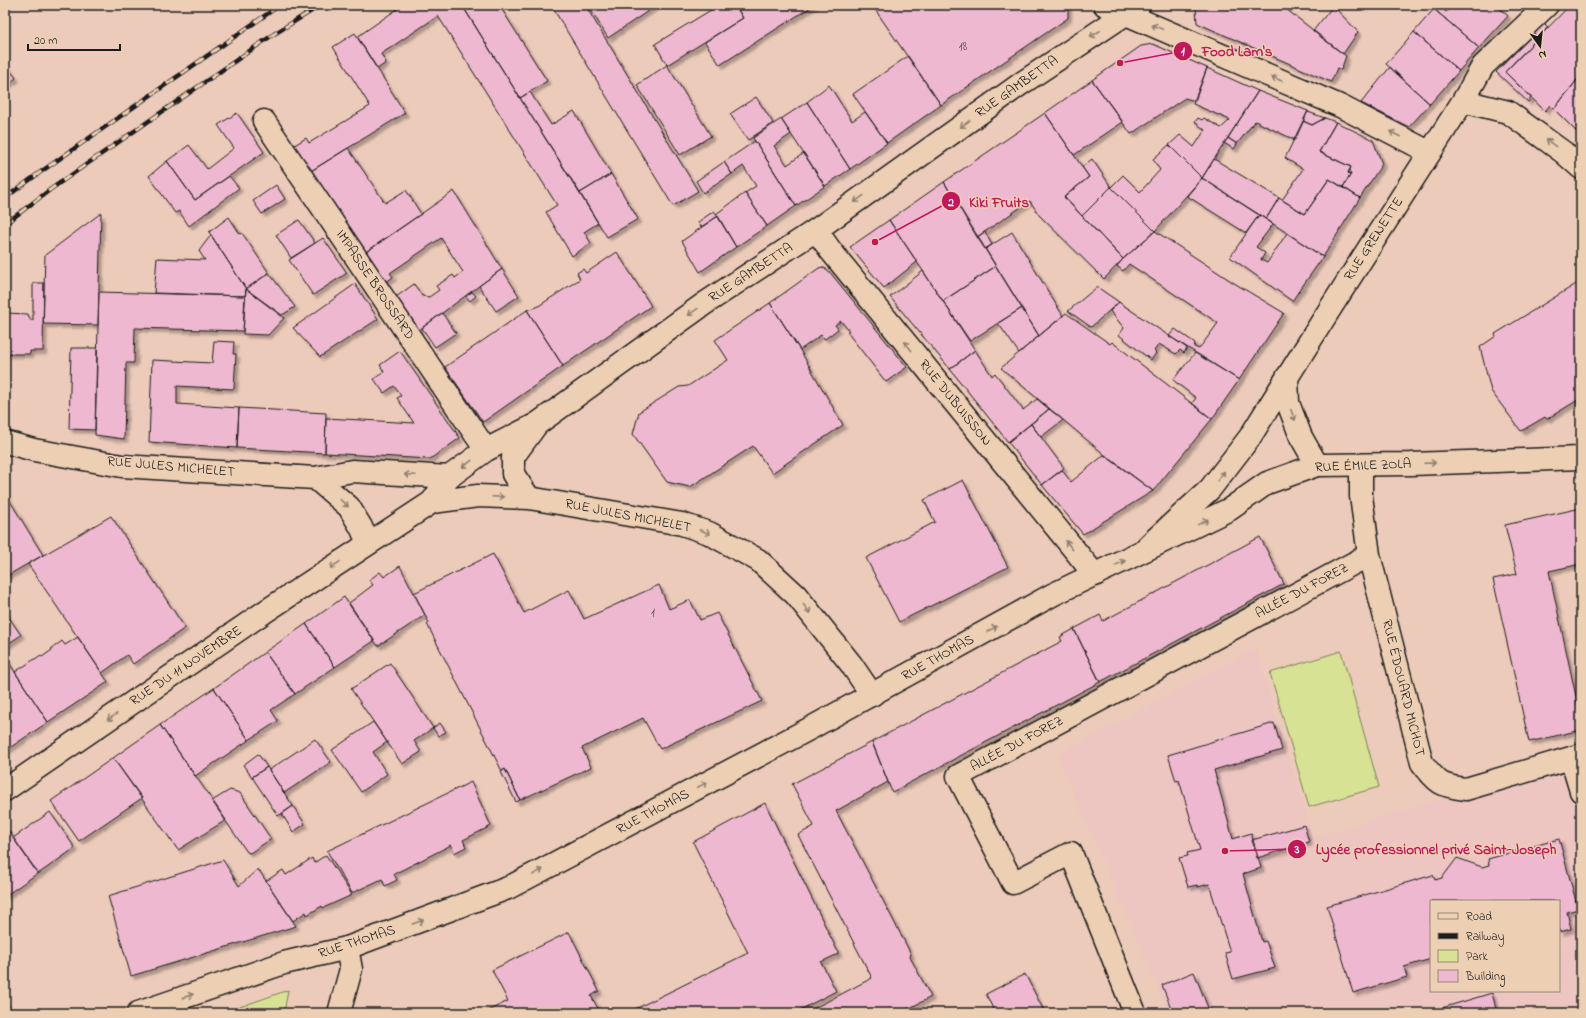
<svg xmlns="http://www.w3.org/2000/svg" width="1586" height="1018" viewBox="0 0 1586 1018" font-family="'Indie Flower',sans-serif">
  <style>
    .built { fill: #edc5c1; fill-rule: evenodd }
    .green { fill: #d7e295; stroke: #7a7f58 }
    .building { fill: #eeb8d0; stroke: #1c1c1c; filter: url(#shadow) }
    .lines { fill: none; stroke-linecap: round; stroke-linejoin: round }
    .street-casing { stroke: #1c1c1c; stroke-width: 25 }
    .secondary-casing { stroke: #1c1c1c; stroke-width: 25 }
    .street { stroke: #edd0b4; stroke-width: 22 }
    .secondary { stroke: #edd0b4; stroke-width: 22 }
    .rail-casing { stroke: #1c1c1c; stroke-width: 4.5 }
    .rail { stroke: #edd0b4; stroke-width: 3; stroke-dasharray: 9; stroke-linecap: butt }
    .oneway { stroke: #8f7f70 }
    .labels { text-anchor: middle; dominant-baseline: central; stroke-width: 3; stroke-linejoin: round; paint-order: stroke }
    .number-label { font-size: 12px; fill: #504349 }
    .street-label { font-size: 14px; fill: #1c1c1c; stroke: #edd0b4 }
    .leader { fill: none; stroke: #c2185b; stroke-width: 1.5 }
    .callout-dot { fill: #c2185b; stroke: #edd0b4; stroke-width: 1.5 }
    .mark-label { font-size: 12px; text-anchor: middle; font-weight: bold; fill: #fff }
    .callout-label { font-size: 15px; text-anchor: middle; font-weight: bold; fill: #c2185b; stroke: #edd0b4; stroke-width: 3; stroke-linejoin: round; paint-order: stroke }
  </style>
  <defs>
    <filter id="shadow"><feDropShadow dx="3.5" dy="3.5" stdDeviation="1" flood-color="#0004"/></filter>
  </defs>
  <rect width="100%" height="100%" fill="#edcbba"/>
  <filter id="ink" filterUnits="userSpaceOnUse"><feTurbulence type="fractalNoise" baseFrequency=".025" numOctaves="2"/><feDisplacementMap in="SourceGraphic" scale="8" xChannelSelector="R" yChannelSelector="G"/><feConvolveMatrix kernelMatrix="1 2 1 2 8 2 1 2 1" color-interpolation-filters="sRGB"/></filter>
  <g filter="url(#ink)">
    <path class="built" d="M1256,648L1313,838L1581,756V1013H1169L1057,755ZM1431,901H1559V991H1431Z"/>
    <path class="green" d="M1341,651L1379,787L1309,807L1270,673Z
      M288,990L284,1013H223Z"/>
    <path class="building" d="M403,5H462L598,223L584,232L591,243L572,256L546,212L557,205L438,16L381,54L386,63L377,69L357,37Z
      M462,5H499L547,81L520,98Z
      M551,5H585L698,191L673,206Z
      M588,5H657L608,38Z
      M719,5H735L743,18L667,65L655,44Z
      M735,5H814L720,65L705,42L743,18Z
      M877,5H1065L1068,6V18L941,105L874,8Z
      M1201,5H1276L1286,9L1346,56L1341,70L1337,68L1331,82L1197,23L1196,8Z
      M1276,5H1290L1286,9Z
      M1453,5H1496L1508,16L1479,48L1435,10L1439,6L1446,12Z
      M1570,5H1581V75L1554,109L1550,105L1545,111L1505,72Z
      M1333,6L1358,32L1343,54L1313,31Z
      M1434,9L1479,48L1459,71L1414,32Z
      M1544,23L1548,27L1505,72L1531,98L1528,102L1496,72Z
      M1414,32L1459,71L1430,104L1386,64Z
      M355,33L405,113L311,171L293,146L306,138L309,143L370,106L333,47Z
      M1153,44L1207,68L1195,101L1185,98L1131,134L1092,80L1141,46Z
      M908,56L941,105L887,143L853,94Z
      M5,64L16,78L5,86Z
      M667,65L711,136L680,155L637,85Z
      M1390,67L1430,104L1409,127L1361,103Z
      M1207,68L1258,91L1202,178L1169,145L1180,135L1194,147L1205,130L1195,122L1198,118L1202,120L1204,118L1221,128L1230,120L1193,104Z
      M1581,75V125L1576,131L1554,109Z
      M1092,80L1123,122L1074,155L1045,113Z
      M829,85L852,121L865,112L887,143L850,169L807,102Z
      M1258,91L1308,111L1295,140L1255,121L1237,144L1228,138Z
      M530,92L551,125L574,111L611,174L580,193L520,98Z
      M756,97L773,123L748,140L730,114Z
      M807,102L850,169L825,186L781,119Z
      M1308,111V112L1325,118L1312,125L1303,121Z
      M237,113L264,152L195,200L167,161L189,145L207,169L234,148L218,125Z
      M1045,113L1089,177L1064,197L1123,259L1104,279L1039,215L1030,201L977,237L944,182Z
      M1325,118L1336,122L1319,152L1351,167L1348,173L1351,174L1343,187L1329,179L1305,214L1282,200L1303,169L1285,158L1303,121L1312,125Z
      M781,119L791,134L774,146L787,165L804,153L825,186L796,206L753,138Z
      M1336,122L1373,140L1382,164L1360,198L1343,187L1351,174L1348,173L1351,167L1319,152Z
      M1581,125V134L1576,131Z
      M1228,138L1237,144L1234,149L1224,143Z
      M755,141L796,206L767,226L745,193L756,186L743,166L732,174L724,162Z
      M1169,145L1202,178L1155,231L1111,187L1123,175L1140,192L1160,170L1153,159Z
      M348,148L385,203L406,190L421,214L366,252L311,171Z
      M1092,159L1111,187L1082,216L1064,197L1089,177L1082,167Z
      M1214,159L1279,198L1266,219L1202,178Z
      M167,161L195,200L229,176L239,188L189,226L179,211L175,213L149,176Z
      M724,162L732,174L703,193L696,181Z
      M611,174L638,219L607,237L580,193Z
      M1202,178L1259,215L1246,233L1187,196Z
      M1329,179L1360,198L1323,257L1266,219L1279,198L1305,214Z
      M944,182L996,266L943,301L889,220Z
      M276,185L285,199L262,214L253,201Z
      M1111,187L1155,231L1123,259L1082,216Z
      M454,191L502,269L419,330L396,297L414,284L422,296L429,297L439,290L436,286L453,275L455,278L463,272L441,238L390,273L393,277L386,282L366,252Z
      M745,193L767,226L736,247L716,214Z
      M714,211L718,216L701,227L698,222Z
      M101,213L98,325L43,324L45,255Z
      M1259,215L1273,224L1256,247L1265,253L1261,260L1267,263L1287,233L1323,257L1292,301L1230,257Z
      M718,216L736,247L700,272L682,241Z
      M229,217L240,234L242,233L269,273L246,289L209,232Z
      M299,220L315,243L291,258L276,235Z
      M889,220L917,262L884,288L850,247Z
      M1155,231L1234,283L1284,313L1239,380L1169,336L1175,329L1195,343L1194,347L1199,349L1218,323L1129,264L1123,271L1117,266L1123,259Z
      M985,232L992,245L985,249L977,237Z
      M1012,232L1063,316L1039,336L985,249Z
      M211,235L246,289L245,296L154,293L157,258L205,260L199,251Z
      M323,238L347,273L313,295L289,260Z
      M617,252L651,306L563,366L527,310L537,307L580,279L577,273L583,269L586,273Z
      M996,266L1022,308L970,341L943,301Z
      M822,267L828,270L907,367L886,382L847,332L849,331L841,321L835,325L838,329L825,339L821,335L800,350L770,303L819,268Z
      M502,269L519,296L496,311L479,286Z
      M923,271L975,350L950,369L890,297Z
      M269,273L295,307L282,315L246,289Z
      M1581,281V398L1547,419L1545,417L1521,431L1491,391L1480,347L1496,336L1495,334Z
      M33,283H44L43,351H30V354H5V313L28,314L30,320H33Z
      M355,284L378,319L320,357L293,328Z
      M1097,287L1119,302L1091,327L1068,311Z
      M246,289L284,318L268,335L243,334Z
      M99,292L245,296L243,331L135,328L134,363H126L124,439L95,435Z
      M472,292L476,296L470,301L466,296Z
      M1119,302L1120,303L1187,348L1184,353L1180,350L1176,354L1159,344L1154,351L1156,353L1151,360L1119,335L1124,328L1110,311Z
      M770,303L800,350L843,425L772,473L753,446L690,487L667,482L633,434L639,412L679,387L688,386L728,360L715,340Z
      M1022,308L1039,336L1019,353L998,323Z
      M527,310L563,366L483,422L445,367Z
      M442,313L456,333L435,347L422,328Z
      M1066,313L1110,344L1112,342L1212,419L1153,491L1105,455L1001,368Z
      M214,341L234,342L233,354H236L234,389L177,386V404L239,408L237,448L149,442L152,360L212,363Z
      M71,348H97L95,430L69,429Z
      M975,350L992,376L995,373L1023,410L1037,399L1049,409L1008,442L950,369Z
      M400,351L460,438L430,459L325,453L326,418L414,423L397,398L401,396L394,386L384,393L374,379L384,372L380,365Z
      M1195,353L1239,380L1212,419L1192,403L1196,398L1173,380Z
      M239,408L326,413L325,453L237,448Z
      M1049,409L1063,420L1041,437L1031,424Z
      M1031,424L1064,468L1042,485L1008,442Z
      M1104,455L1153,491L1083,534L1042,485L1062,470L1071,482Z
      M963,480L1008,567L899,622L866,558L935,522L924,500Z
      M5,493L43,555L5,577Z
      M1581,508V564L1549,571L1581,720V730L1529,742L1493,579L1517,574L1505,525Z
      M111,516L185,628L133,664L127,655L102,673L28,564Z
      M1260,537L1284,584L1100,682L1074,629L1100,615L1103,621Z
      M493,554L524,613L569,590L584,619L659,585L669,609L690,600L700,620L717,613L762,701L660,749L643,718L582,748L591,767L520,800L505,769L502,771L427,624L429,623L414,593Z
      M400,566L425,615L378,646L349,603L373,585L369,580L380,572L384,577Z
      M344,597L374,641L335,667L306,624Z
      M5,612L21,635L5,646Z
      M306,624L335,667L295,694L265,652Z
      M1074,629L1100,682L892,792L872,742L1062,641L1060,637Z
      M78,637L108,682L48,722L15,672L41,655L42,657L52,650L51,649L62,641L65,645Z
      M265,652L295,694L271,710L278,721L249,740L214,688Z
      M5,657L48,722L5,751Z
      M390,663L433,728L414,741L421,752L402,764L351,689Z
      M214,688L249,740L195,776L160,725Z
      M373,722L387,742L373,752L387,774L361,792L332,750Z
      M440,723L446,732L438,736L433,728Z
      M1274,723L1282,750L1214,770L1233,839L1251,833L1261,868L1243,874L1262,942L1266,941L1275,968L1233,979L1225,953L1230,952L1209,884L1198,887L1197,885L1188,887L1179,858L1188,856L1187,853L1200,850L1179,780L1176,781L1168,755Z
      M160,725L226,820L178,850L113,758Z
      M315,739L331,762L284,793L269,770Z
      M872,742L888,782L836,811L911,954L910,957L931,997L900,1013H805L872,978L798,835L814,826L792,784Z
      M258,754L267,767L252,777L243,765Z
      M113,758L142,798L79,841L51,801Z
      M267,767L293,806L278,816L252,777Z
      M505,769L520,800L516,802L501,772Z
      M471,782L491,826L463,840L466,847L454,853L451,845L394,874L397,880L385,886L382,879L352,893L327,851Z
      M230,790L240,793L271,839L250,853L247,852L212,801Z
      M765,803L838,952V954L821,962L836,991L794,1013H627L748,953L693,842Z
      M293,806L305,824L293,832L282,814Z
      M50,812L75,848L38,874L13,838Z
      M1304,825L1309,842L1257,858L1252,840Z
      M8,830L38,873L5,896V833Z
      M1559,839L1578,909L1567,912L1571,929L1559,932V901H1431V959L1404,967L1407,977L1353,993L1327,906L1433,875L1435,880L1442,878L1457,858L1482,867L1489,865L1488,859Z
      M326,855L352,895L323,908L322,906L307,915L306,912L293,921L266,881L283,870L286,875L312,858L314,863Z
      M223,860L239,886L258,869L296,926L131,976L108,896Z
      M569,932L599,991L591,996L600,1012L483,1013L508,1001L492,970Z
      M1194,972L1210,1013H1173L1162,985Z
      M1025,974L1045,1013H995L986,994Z
      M1492,993L1497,1013H1425Z
      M5,1002L13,1013H5Z"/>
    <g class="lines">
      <g class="street-casing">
        <path id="street" d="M1105,5L1340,106L1429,152
          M1463,101L1508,112L1563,152L1581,168
          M264,121L486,450
          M816,230L831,251L1095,575
          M1287,377L1288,403L1301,437L1317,465
          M5,442L34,450L122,466L315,478L352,471L449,477
          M1361,465V496L1369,555L1422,763C1438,783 1440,786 1466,789L1581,755
          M315,478L349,507L361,527L368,543
          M529,498L513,474V457L537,424
          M432,502L478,496L529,498L682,524L709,533L758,560L796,595L851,664L872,695
          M1148,546L1210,489L1250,437L1328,312L1463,101L1483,66L1547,5
          M1571,758L1581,791
          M339,1013L351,969L347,948
          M1135,1013L1071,853L1013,883L958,776L1369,555"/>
      </g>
      <g class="secondary-casing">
        <path id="secondary" d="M5,790L266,611L432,502L449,477L486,450L537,424L704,304L816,230L1022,83L1139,5
          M138,1013L284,963L347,948L508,888L809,729L1052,595L1230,509L1267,483L1317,465L1411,464L1581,458"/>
      </g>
      <use href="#street" class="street"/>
      <use href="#secondary" class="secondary"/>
      <g class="rail-casing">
        <path id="rail" d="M5,198L42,171L280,5
          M5,224L51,189L274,34L321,5"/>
      </g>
      <use href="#rail" class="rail"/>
    </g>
    <defs><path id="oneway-shaft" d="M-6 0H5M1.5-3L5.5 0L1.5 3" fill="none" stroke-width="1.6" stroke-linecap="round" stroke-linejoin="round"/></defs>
    <g class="oneway">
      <use href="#oneway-shaft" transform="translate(1157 27) rotate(-158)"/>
      <use href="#oneway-shaft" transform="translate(1095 34) rotate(147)"/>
      <use href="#oneway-shaft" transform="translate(1277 79) rotate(-157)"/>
      <use href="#oneway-shaft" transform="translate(965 124) rotate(144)"/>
      <use href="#oneway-shaft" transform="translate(1395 134) rotate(-153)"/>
      <use href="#oneway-shaft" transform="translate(1551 143) rotate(-144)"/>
      <use href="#oneway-shaft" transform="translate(859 199) rotate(144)"/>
      <use href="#oneway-shaft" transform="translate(693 312) rotate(144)"/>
      <use href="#oneway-shaft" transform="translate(908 346) rotate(-129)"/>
      <use href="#oneway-shaft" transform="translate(1293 415) rotate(68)"/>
      <use href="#oneway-shaft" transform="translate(1430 463) rotate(-2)"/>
      <use href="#oneway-shaft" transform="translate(467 464) rotate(143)"/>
      <use href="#oneway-shaft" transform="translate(410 475) rotate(-177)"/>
      <use href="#oneway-shaft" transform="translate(1221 476) rotate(-53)"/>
      <use href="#oneway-shaft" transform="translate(498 497) rotate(2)"/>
      <use href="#oneway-shaft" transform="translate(344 503) rotate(41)"/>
      <use href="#oneway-shaft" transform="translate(1203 522) rotate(-26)"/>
      <use href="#oneway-shaft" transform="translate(705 532) rotate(21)"/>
      <use href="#oneway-shaft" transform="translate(1069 545) rotate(-129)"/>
      <use href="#oneway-shaft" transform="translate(1120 563) rotate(-26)"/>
      <use href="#oneway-shaft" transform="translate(335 565) rotate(146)"/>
      <use href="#oneway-shaft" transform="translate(807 609) rotate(51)"/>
      <use href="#oneway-shaft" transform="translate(992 629) rotate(-29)"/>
      <use href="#oneway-shaft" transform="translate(112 717) rotate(146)"/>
      <use href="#oneway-shaft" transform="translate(702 785) rotate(-28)"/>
      <use href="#oneway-shaft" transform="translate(538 872) rotate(-28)"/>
      <use href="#oneway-shaft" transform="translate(418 922) rotate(-20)"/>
      <use href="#oneway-shaft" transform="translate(188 996) rotate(-19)"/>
    </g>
  </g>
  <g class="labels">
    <g class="number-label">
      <text x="963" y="47">18</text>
      <text x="653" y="613">1</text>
    </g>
    <g class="street-label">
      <text transform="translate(1017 87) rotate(-35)">RUE GAMBETTA</text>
      <text transform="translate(1374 239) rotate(-57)">RUE GRENETTE</text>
      <text transform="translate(751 273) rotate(-33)">RUE GAMBETTA</text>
      <text transform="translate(375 285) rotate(56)">IMPASSE BROSSARD</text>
      <text transform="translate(955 403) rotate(51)">RUE DUBUISSON</text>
      <text transform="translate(1363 466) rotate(-2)">RUE ÉMILE ZOLA</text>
      <text transform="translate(171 467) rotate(5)">RUE JULES MICHELET</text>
      <text transform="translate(628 516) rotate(11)">RUE JULES MICHELET</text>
      <text transform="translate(1302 591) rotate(-28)">ALLÉE DU FOREZ</text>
      <text transform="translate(938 658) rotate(-29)">RUE THOMAS</text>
      <text transform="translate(186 666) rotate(-34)">RUE DU 11 NOVEMBRE</text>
      <text transform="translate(1403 688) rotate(76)">RUE ÉDOUARD MICHOT</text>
      <text transform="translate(1017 744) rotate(-28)">ALLÉE DU FOREZ</text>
      <text transform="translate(653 812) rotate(-28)">RUE THOMAS</text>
      <text transform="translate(357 942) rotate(-18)">RUE THOMAS</text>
    </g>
  </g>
  <path class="leader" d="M1120 63L1183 51M875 242L951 201M1225 851L1297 849"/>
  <g class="callout-dot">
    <circle cx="1120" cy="63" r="4"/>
    <circle cx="875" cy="242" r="4"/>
    <circle cx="1225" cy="851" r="4"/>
    <circle cx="1183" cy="51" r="10"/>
    <circle cx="951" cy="201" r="10"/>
    <circle cx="1297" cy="849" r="10"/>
  </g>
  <g class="mark-label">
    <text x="1183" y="55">1</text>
    <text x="951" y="206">2</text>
    <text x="1297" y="853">3</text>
  </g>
  <g class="callout-label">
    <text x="1237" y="56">Food Lam's</text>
    <text x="999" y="207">Kiki Fruits</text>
    <text x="1436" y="854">Lycée professionnel privé Saint-Joseph</text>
  </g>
  <rect width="1586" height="1018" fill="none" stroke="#edd0b4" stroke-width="20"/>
  <rect x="10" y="10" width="1566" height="998" fill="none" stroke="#1c1c1c" stroke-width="1.5" filter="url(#ink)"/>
  <rect x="1430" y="900" width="130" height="92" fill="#edd0b4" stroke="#998877"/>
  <rect x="1438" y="913" width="20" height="6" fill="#edd0b4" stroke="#998877"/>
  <text x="1466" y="920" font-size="12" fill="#1c1c1c">Road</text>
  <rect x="1438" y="933" width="20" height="6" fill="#1c1c1c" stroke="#998877"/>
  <text x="1466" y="940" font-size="12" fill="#1c1c1c">Railway</text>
  <rect x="1438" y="950" width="20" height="12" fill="#d7e295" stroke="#998877"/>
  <text x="1466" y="960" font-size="12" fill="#1c1c1c">Park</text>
  <rect x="1438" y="970" width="20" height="12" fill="#eeb8d0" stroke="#998877"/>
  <text x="1466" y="980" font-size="12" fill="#1c1c1c">Building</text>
  <g transform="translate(1540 46) rotate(165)" stroke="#edd0b4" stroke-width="3" paint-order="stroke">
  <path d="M0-3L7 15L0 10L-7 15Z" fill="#1c1c1c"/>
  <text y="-6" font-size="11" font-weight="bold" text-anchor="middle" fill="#1c1c1c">N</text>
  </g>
  <path d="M28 44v6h92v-6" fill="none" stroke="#1c1c1c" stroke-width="2"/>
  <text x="34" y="44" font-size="12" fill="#1c1c1c" stroke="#edd0b4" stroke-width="3" paint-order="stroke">20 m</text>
</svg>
